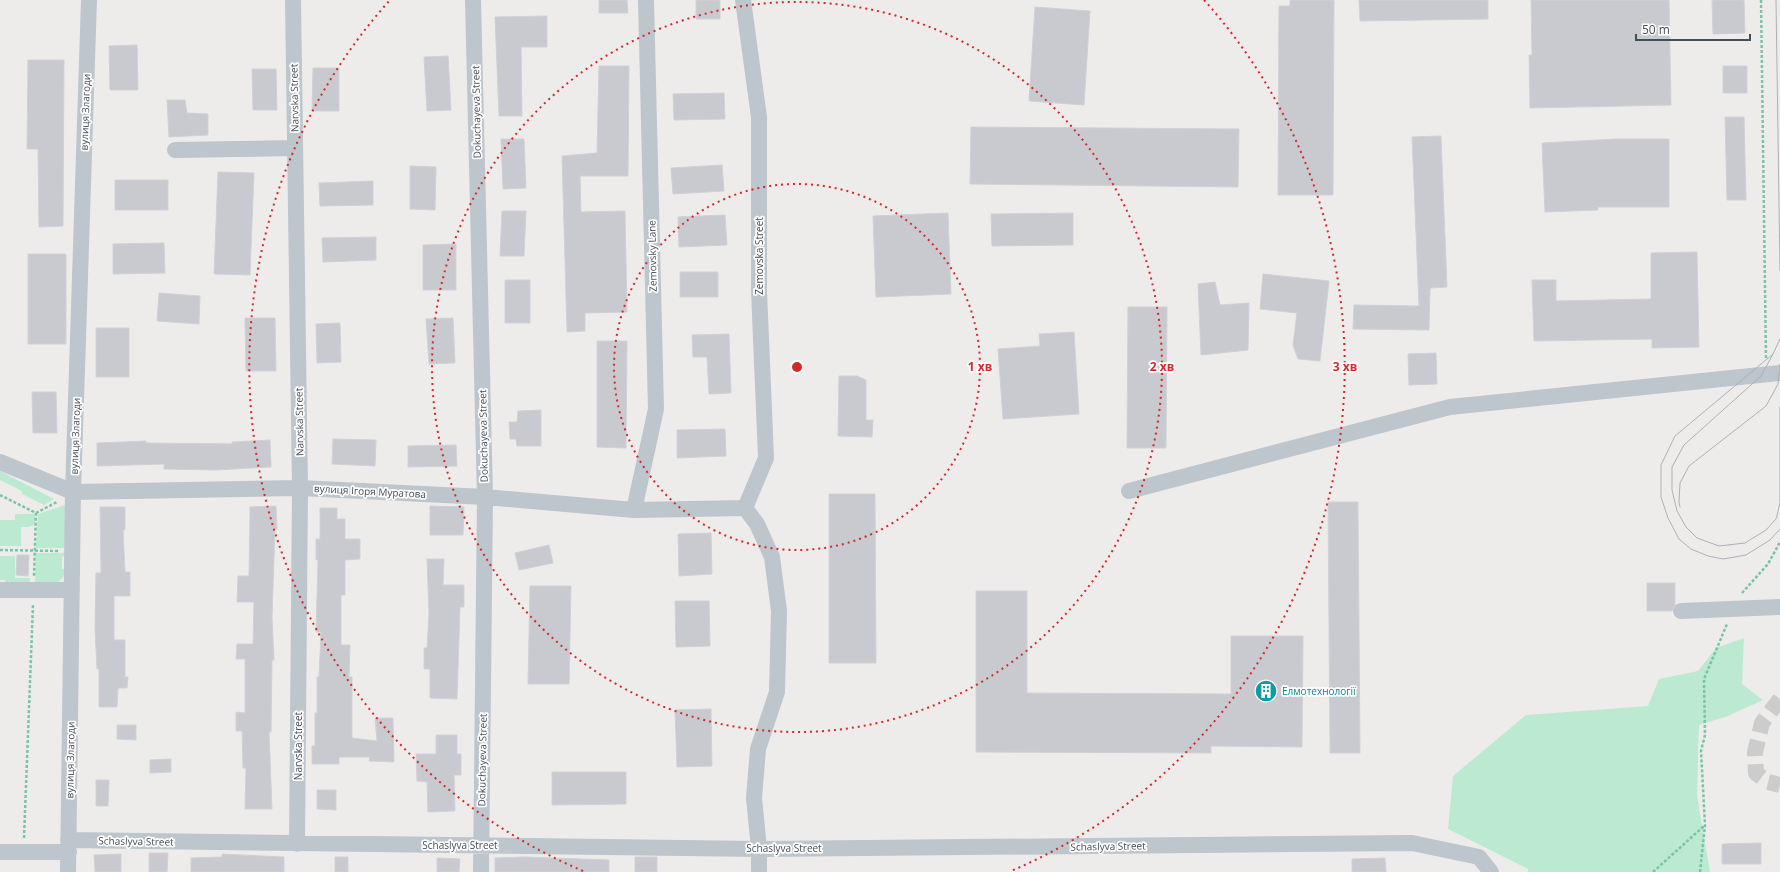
<svg xmlns="http://www.w3.org/2000/svg" width="1780" height="872" viewBox="0 0 1780 872" font-family="'Open Sans',sans-serif">
  <style>
    .green { fill: #bbead1 }
    .building { fill: #c9cad0; stroke: #d0d1d7 }
    .lines { fill: none; stroke-linecap: round; stroke-linejoin: round }
    .minor-tunnel { stroke: #cccccd; stroke-width: 16; stroke-dasharray: 16 8; stroke-linecap: butt }
    .path { stroke: #76c5a4; stroke-width: 2.5; stroke-dasharray: 3 2; stroke-linecap: butt }
    .minor { stroke: #bdc5cd; stroke-width: 16 }
    .tram { stroke: #aeb0b6; stroke-width: 1 }
    .ring { fill: none; stroke: #d62828; stroke-width: 2; stroke-dasharray: 2 4 }
    .labels { text-anchor: middle; dominant-baseline: central; stroke-width: 3.5; stroke-linejoin: round; paint-order: stroke }
    .street-label { font-size: 10px; fill: #454d57; stroke: #fff }
    .culture-label { font-size: 10px; fill: #0d838f; stroke: #fff; text-anchor: start }
    .centre { fill: #d62828; stroke: #fff; stroke-width: 2 }
    .ring-label { font-size: 12px; text-anchor: middle; font-weight: bold; fill: #d62828; stroke: #fff; stroke-width: 3.5; stroke-linejoin: round; paint-order: stroke }
  </style>
  <rect width="100%" height="100%" fill="#eeeceb"/>
  <path class="green" d="M0,471L54,499L44,505L22,494V491L0,480Z
    M65,505V548H36L38,514Z
    M15,514H35V524L29,527H21V546H0V520H15Z
    M36,553H65V556L62,557V569H65C64,575 63,579 58,582L35,584Z
    M0,556H15V578H30V587H5V580H0Z
    M1744,638L1742,684L1763,700L1728,716L1699,725L1697,796L1710,872H1528V869L1448,829L1453,776L1526,715L1648,706L1659,679L1698,671L1716,648Z"/>
  <path class="building" d="M599,0H627L628,13H599Z
    M696,0H720V19H696Z
    M1290,0H1334L1333,195H1278L1279,6H1290Z
    M1359,0H1488V19L1360,21Z
    M1531,0H1669L1671,105L1530,108L1529,55H1532Z
    M1712,0H1744L1745,33L1713,34Z
    M1035,7L1090,11L1084,105L1029,101Z
    M547,16V47H521L522,116H499L495,17Z
    M137,45L138,90H110L109,46Z
    M448,56L451,110L427,111L424,57Z
    M28,60H64L63,226L39,227L38,149H27Z
    M599,66H629L628,176H580L581,212L625,211L627,312L585,313V331L567,332L562,156L597,153Z
    M1723,66H1747V93H1723Z
    M313,68H339V111H312Z
    M252,69H276L277,110H253Z
    M724,93L725,119L674,120L673,94Z
    M167,100H185L187,113L208,114V135L169,137Z
    M1725,117H1744L1746,200H1727Z
    M971,127L1239,129L1238,187L970,184Z
    M1441,136L1447,287L1430,288L1429,330L1353,329L1354,305L1419,306L1412,137Z
    M501,139H524L526,188L503,189Z
    M1616,139H1669V207H1598V210L1545,212L1542,143Z
    M722,165L724,191L673,194L671,168Z
    M410,166L436,167L435,210L410,209Z
    M218,172L254,173L250,275L214,274Z
    M115,180H168V210H115Z
    M373,181V205L320,206L319,183Z
    M502,211H526L524,256H500Z
    M948,213L951,294L876,297L873,216Z
    M1073,213V245L992,246L991,214Z
    M725,215L727,245L679,247L678,217Z
    M376,237V260L323,262L322,238Z
    M164,243L165,273L113,274V244Z
    M456,244V290H423V245Z
    M1697,252L1699,347L1652,348V339L1534,341L1532,280H1556V301L1651,299V253Z
    M28,254H66V344H28Z
    M680,272H718V297H680Z
    M1263,274L1329,281L1320,361L1298,359L1293,345L1297,313L1260,309Z
    M505,280H530V323H505Z
    M1215,282L1220,305L1249,303L1248,350L1201,355L1198,284Z
    M159,293L200,296L199,324L157,321Z
    M1128,307H1167L1166,448H1127Z
    M245,318H275L276,371H246Z
    M453,318L455,363L429,364L426,319Z
    M340,323L341,362L317,363L316,324Z
    M96,328H129V377H96Z
    M1074,332L1079,414L1003,419L998,349L1040,346L1039,334Z
    M729,334L731,393L709,394L707,357H693L692,335Z
    M597,341H627L626,448L597,447Z
    M1436,353L1437,384L1409,385L1408,354Z
    M839,376H857L866,380V420H873L872,437L838,436Z
    M32,392H56L57,433H33Z
    M541,410V446H517L516,439H510L509,422H517L518,411Z
    M725,429L726,456L677,458V430Z
    M333,439L376,440L375,466L332,464Z
    M270,440L271,467L216,470L164,469V464L97,466V443L146,441V443L232,444V442Z
    M456,445L457,466L408,467V446Z
    M829,494H875L876,663H829Z
    M1328,502H1358L1360,753H1330Z
    M276,506L277,529H275L272,617L274,660H272L271,732H269L272,809H245L246,768H243L242,731H236V712L245,713V659H236L237,644H253L254,602H237L238,576H249L250,507Z
    M430,506L464,507L463,535H430Z
    M100,507H125V530H123L125,572H130V596H114V640H125V677H128L127,688H118L117,707H99V669H97L95,628L96,573H101Z
    M320,508H337V519H345V539H360V559L345,560V595H341V645H350L349,677H352V738L377,741L375,718H393L394,762L369,761L370,757H339V764H312V746H315V713H317V677H319L321,632H316L318,560H316V539H320Z
    M711,533L712,574L679,576L678,534Z
    M549,545L553,563L519,570L515,553Z
    M17,555H29L28,576L16,575Z
    M427,559H444L443,585H464V607H460L457,699L430,698V669H424V648H427L429,614Z
    M1647,583H1675V604L1672,611H1647Z
    M530,586H571L569,684H528Z
    M976,591H1027V693L1231,694V636H1303L1302,747L1211,746V753L976,752Z
    M675,601H709L710,646L676,647Z
    M711,709L712,766L677,767L675,710Z
    M117,725H136V740L117,739Z
    M436,735H457V754H461V775H454L455,811L428,812L427,782L417,781L416,754H436Z
    M171,759V772L150,773V760Z
    M552,772H626V804L552,805Z
    M96,780H109L108,806H96Z
    M317,790H336V810L317,809Z
    M1761,843V864H1722V844Z
    M149,853H168L167,872H149Z
    M121,854V872H95L94,855Z
    M222,854L284,857V872H191V858L222,857Z
    M335,857H348V872H335Z
    M524,857L609,860V872H495V858Z
    M635,857H657V872H635Z
    M437,858L460,859L459,872H437Z
    M1385,858L1386,872H1352V859Z"/>
  <g class="lines">
    <path class="minor-tunnel" d="M1780,699L1762,723L1755,752L1756,773L1768,782L1780,785"/>
    <path class="path" d="M1761,0L1766,359
      M0,495L36,513L34,576
      M36,513L57,502
      M0,550L58,551
      M1742,593L1768,564L1780,542
      M24,838L33,605
      M1653,872L1704,826
      M1700,872L1705,825L1701,751L1705,735L1704,679L1727,624"/>
    <path class="minor" d="M293,0L300,488L297,844
      M473,0L485,497L481,872
      M743,0L759,117V291L766,458L745,508
      M175,150L295,148
      M0,462L73,492L300,488L485,497L634,510L745,508
      M1129,491L1450,407L1780,373
      M745,508L757,524L772,557L779,611L777,692L758,749L754,798L759,849V872
      M634,510L656,409L646,0
      M0,590H72
      M1681,611L1780,607
      M68,840L759,849L1412,843L1479,857L1491,872
      M0,852H69
      M68,872L73,492L89,0"/>
    <path class="tram" d="M1776,0L1780,270
      M1780,339L1773,354L1675,436L1661,465V497L1668,518L1679,539L1691,549L1708,556L1723,559L1746,555L1770,540L1780,529
      M1773,354L1761,376L1684,445L1672,467V490L1677,511L1686,527L1697,538L1719,546L1745,543L1766,530L1776,519L1780,503V407
      M1680,507L1679,502L1680,483L1689,466L1766,406L1778,384L1780,364"/>
  </g>
  <g class="ring">
    <circle cx="797" cy="367" r="183"/>
    <circle cx="797" cy="367" r="365"/>
    <path d="M583 871A548 548 0 0 1 390 0M1204 0A548 548 0 0 1 1011 871"/>
  </g>
  <defs>
    <g id="building-disc" transform="scale(1.15)"><circle r="9.5" fill="#0f9aa8" stroke="#fff"/><path d="M-4-6H4V6H1V3H-1V6H-4ZM-2.5-4.3h1.7v1.8h-1.7ZM.8-4.3h1.7v1.8H.8ZM-2.5-1h1.7V.8h-1.7ZM.8-1h1.7V.8H.8Z" fill="#fff"/></g>
  </defs>
  <g fill-rule="evenodd">
    <use href="#building-disc" x="1266" y="691"/>
  </g>
  <g class="labels">
    <g class="street-label">
      <text transform="translate(294 98) rotate(-91)">Narvska Street</text>
      <text transform="translate(85 112) rotate(-88)">вулиця Злагоди</text>
      <text transform="translate(476 112) rotate(-91)">Dokuchayeva Street</text>
      <text transform="translate(652 256) rotate(-91)">Zemovsky Lane</text>
      <text transform="translate(759 256) rotate(-90)">Zemovska Street</text>
      <text transform="translate(299 422) rotate(-91)">Narvska Street</text>
      <text transform="translate(75 436) rotate(-88)">вулиця Злагоди</text>
      <text transform="translate(483 436) rotate(-91)">Dokuchayeva Street</text>
      <text transform="translate(370 491) rotate(3)">вулиця Ігоря Муратова</text>
      <text transform="translate(298 746) rotate(-90)">Narvska Street</text>
      <text transform="translate(70 760) rotate(-89)">вулиця Злагоди</text>
      <text transform="translate(482 760) rotate(-89)">Dokuchayeva Street</text>
      <text transform="translate(136 841) rotate(1)">Schaslyva Street</text>
      <text x="460" y="845">Schaslyva Street</text>
      <text transform="translate(1108 846) rotate(-1)">Schaslyva Street</text>
      <text x="784" y="848">Schaslyva Street</text>
    </g>
    <g class="culture-label">
      <text x="1282" y="691">Елмотехнології</text>
    </g>
  </g>
  <circle cx="797" cy="367" r="6" class="centre"/>
  <g class="ring-label">
    <text x="980" y="371">1 хв</text>
    <text x="1162" y="371">2 хв</text>
    <text x="1345" y="371">3 хв</text>
  </g>
  <path d="M1636 34v6h114v-6" fill="none" stroke="#454d57" stroke-width="2"/>
  <text x="1642" y="34" font-size="12" fill="#454d57" stroke="#ffffff" stroke-width="3" paint-order="stroke">50 m</text>
</svg>
